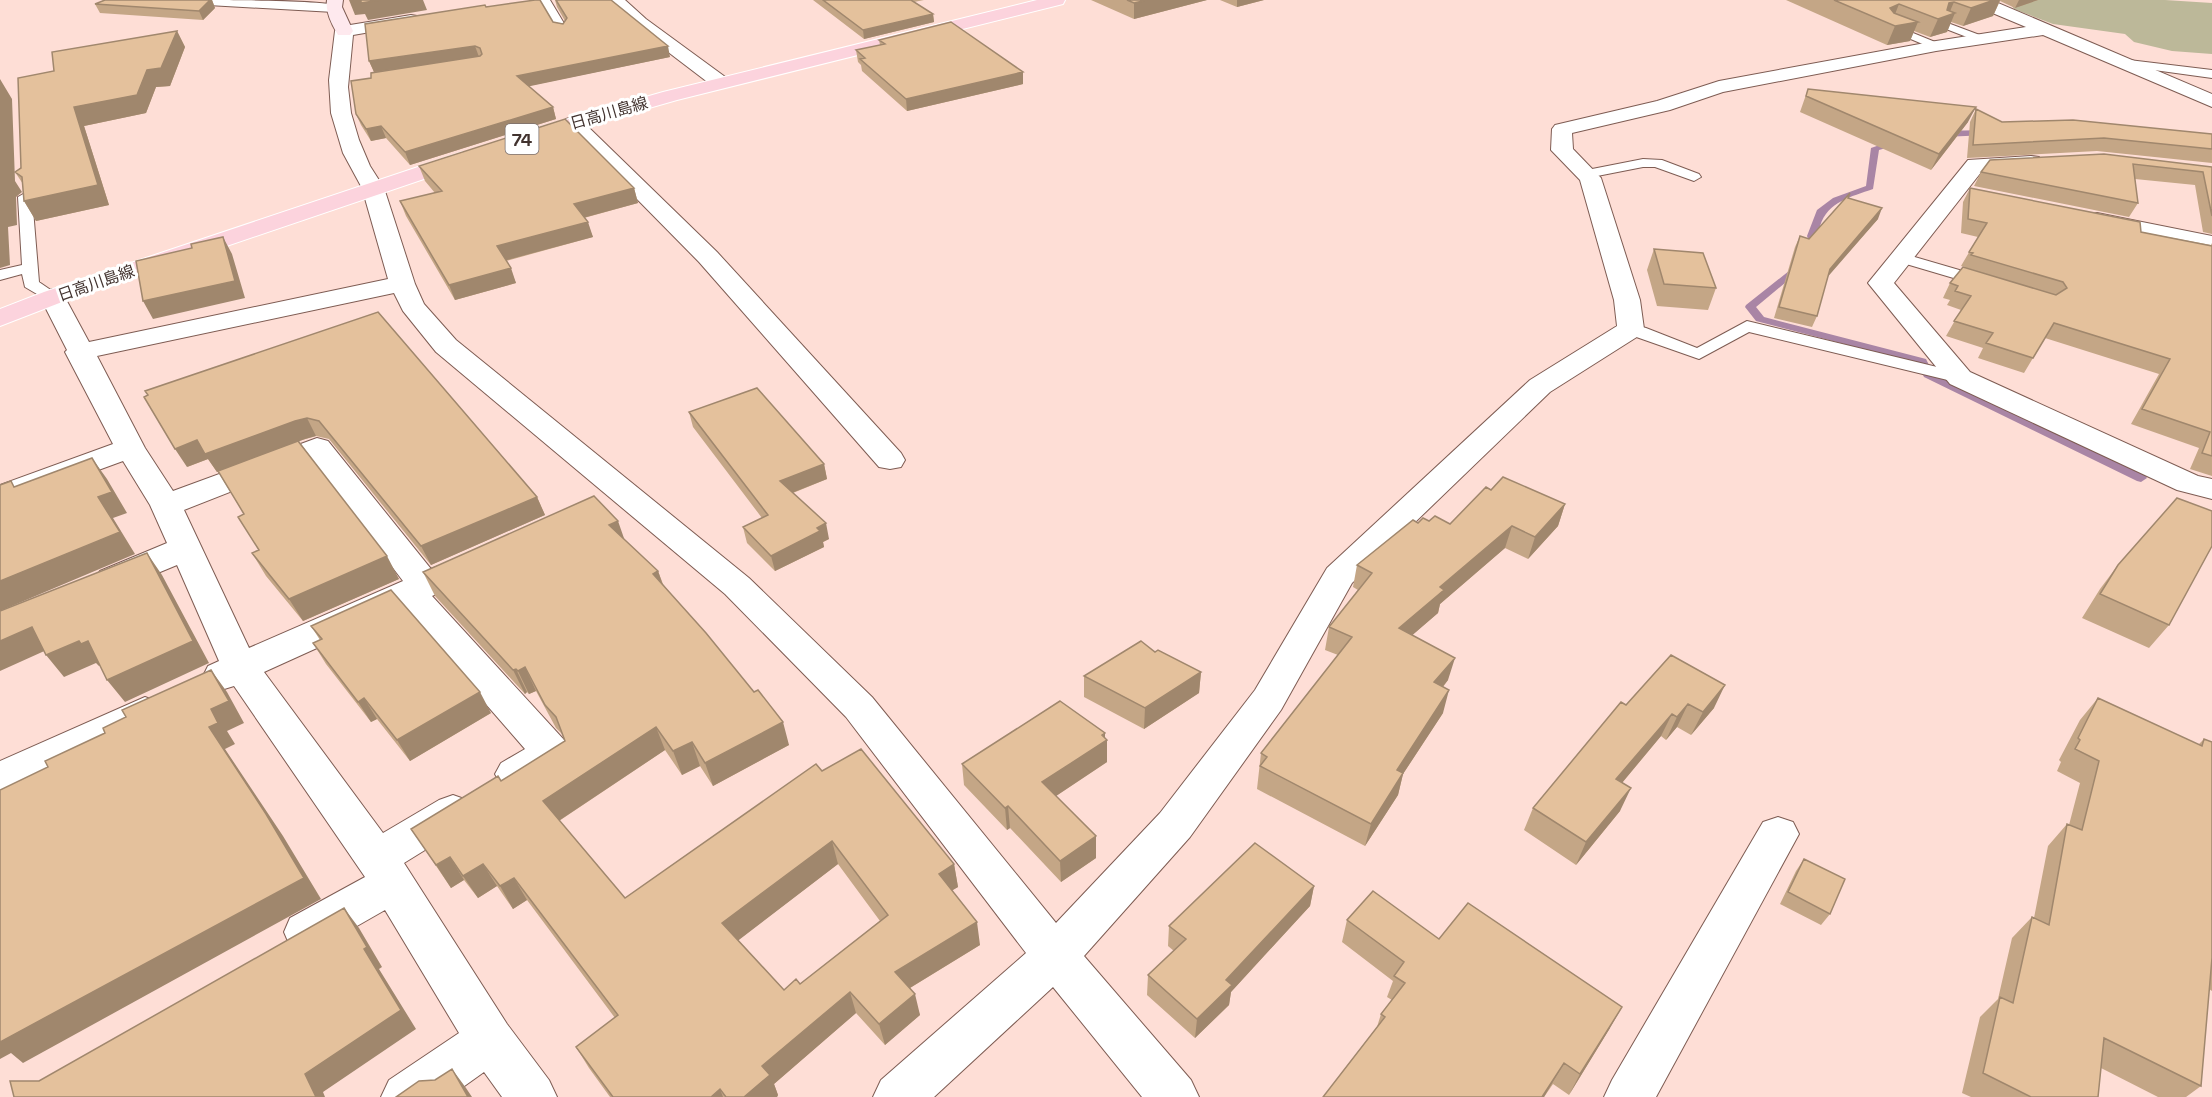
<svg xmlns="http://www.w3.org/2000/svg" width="2212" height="1097" viewBox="0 0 2212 1097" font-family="'Space Grotesk','Noto Sans JP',sans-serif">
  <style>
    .green { fill: #bcb899 }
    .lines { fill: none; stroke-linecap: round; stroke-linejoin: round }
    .stream { fill: #a985a5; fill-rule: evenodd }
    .lane-casing { stroke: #7e5c53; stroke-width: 2 }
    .street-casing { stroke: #7e5c53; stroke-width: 2 }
    .secondary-casing { stroke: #7e5c53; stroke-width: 2 }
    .primary-casing { stroke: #fff; stroke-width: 2 }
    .lane { fill: #fff; fill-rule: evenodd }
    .street { fill: #fff; fill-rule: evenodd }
    .secondary { fill: #fee9ee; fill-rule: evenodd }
    .primary { fill: #fcd3dd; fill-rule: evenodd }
    .wall { fill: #c4a686; fill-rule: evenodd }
    .shaded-wall { fill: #a0876d }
    .building { fill: #e4c19c; stroke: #a0876d; stroke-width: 1.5; fill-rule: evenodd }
    .labels { text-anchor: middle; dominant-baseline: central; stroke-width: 6; stroke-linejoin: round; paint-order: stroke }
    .far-street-label { font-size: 16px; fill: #42332f; stroke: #fff }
    .shield { fill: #fff; stroke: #7b706d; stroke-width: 1.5 }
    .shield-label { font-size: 18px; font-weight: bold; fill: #42332f }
  </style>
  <rect width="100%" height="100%" fill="#feded6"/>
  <path class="green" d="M2008,0H2165L2212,3V54L2172,51L2134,42L2125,34L2053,24L2014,9Z"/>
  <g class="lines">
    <path class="stream" d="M1986,130L1990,133L1989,135L1942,137L1938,134L1942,131Z
      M1897,139L1900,140V144L1879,150L1873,189C1851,197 1828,201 1820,226C1818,233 1817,236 1820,244L1817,252L1809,254L1807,252L1810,244L1807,236L1817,210L1833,198L1866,186L1871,148Z
      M1799,263L1804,266L1803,268L1756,307L1764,317L1926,359L1933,373L2145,475L2147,478L2141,482L2137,481L1924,377L1917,363L1756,321L1745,307L1746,305Z"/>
    <g class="lane-casing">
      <path id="lane" d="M540,0H550L568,30L566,32H558Z
        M1945,22L1985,37L1987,39L1985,41H1977L1941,27V23Z
        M1891,24L1940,44L1942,46L1940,48H1932L1887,29L1885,27Z
        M2129,60L2212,70V78L2125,66L2123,64Z
        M1643,159L1662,160L1699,174L1701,177L1694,181L1655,167H1643L1587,178L1580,174L1587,170Z
        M25,193L32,197L39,282L61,297L59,300H47L25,287L22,274L0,280V270L22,265L18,197Z
        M1901,253L1990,279L1992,282L1984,287L1896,261L1893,258L1896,255Z
        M1747,321L1966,374L1969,378L1966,382L1960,383L1749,332L1699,359L1625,333L1623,329L1625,325L1631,324L1646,328L1697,348Z"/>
    </g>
    <g class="street-casing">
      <path id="street" d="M200,0C220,0 334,0 342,7L334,12L208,5Z
        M607,0H625L646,19L728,79L731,83L728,87H714L634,26Z
        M1969,0H1991L2212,94V107L2043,35L1936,51L1723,92L1670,110L1572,133L1573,149L1601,178L1640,300L1644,329L1640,335L1550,392L1352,583L1281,710L1190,837L1084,956L1191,1080L1199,1097H1142L1053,987L934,1097H873L881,1080L1026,953L846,717L725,594L436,352L403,311L394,293L97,356L145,448L173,491L317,438L328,441L431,569L470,554L482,557L487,565L482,573L432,596L565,741L571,752C564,765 531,790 515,790C511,790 505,787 501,785L495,774L501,763L525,749L403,609L264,672L383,833L439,800L453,795L467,800L473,812L467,824L404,863L507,1024L549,1080L557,1097H502L484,1072L449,1097H381L389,1080L459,1033L385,910L322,946L306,952L290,946L284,932L290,918L365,877L234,686L221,690L208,686L203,676L208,666L219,661L177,565L124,587L112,591L100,587L95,579L100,571L167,543L150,505L123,461L0,506V485L113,444L65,352L67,350L40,297L44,292L53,289L62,292L89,342L388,279L362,188L343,153L331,113L329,80L335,31L338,27L411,15L417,16L420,20L417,24L353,35L348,87L351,113L359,140L370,166L384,188L415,284L424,304L456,340L749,578L872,697L1056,923L1160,813L1255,690L1327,568L1530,380L1617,326L1614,300L1580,180L1551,150L1552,129L1555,125L1657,101L1719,81L1936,41L2026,27L1971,4ZM311,460L403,581L249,648L184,510Z
        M573,117L580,119L717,252L901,453L905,460L901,467L890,469L879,467L699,262L566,127L563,123L566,119Z
        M2031,156L2039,157L2042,162L2039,167L1982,171L1894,283L1970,372L2198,476L2212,479V499L2177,490L1950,384L1868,283L1968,160Z
        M2097,213L2212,236V250L2089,225L2085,220L2089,215Z
        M145,697L158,702L164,712L158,722L0,795V761Z
        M1778,817L1793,822L1799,834L1656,1097H1604L1612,1080L1763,822Z"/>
    </g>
    <g class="secondary-casing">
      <path id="secondary" d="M327,0H343L342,7L353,31L350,35H338C332,25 325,11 327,0Z"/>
    </g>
    <g class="primary-casing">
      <path id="primary" d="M1037,0H1065L1063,4L677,100L534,141L527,143L520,141L517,137L520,133L663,92Z
        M463,152L471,153L474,158L471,163L62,302L0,326V309L44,292Z"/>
    </g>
    <use href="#lane" class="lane"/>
    <use href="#street" class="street"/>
    <use href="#secondary" class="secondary"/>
    <use href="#primary" class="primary"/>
  </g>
  <path class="wall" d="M105,0H212L215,8L203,20L100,13L95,4Z
    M555,0H611L670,57L528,86L553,107L556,119L410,165L386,138L371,141L361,125L356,114L374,72L369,61L486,7L553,22L563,24L565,21L557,7Z
    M813,0H924L914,2L933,14L934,22L864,39Z
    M1091,0H1207L1134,19Z
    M1220,0H1264L1237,7Z
    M1786,0H2038L2015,8L2000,1L1993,16L1963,26L1951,22L1947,32L1930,37L1914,31L1910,41L1887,45Z
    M177,31L185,47L170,86L156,87L146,113L84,126L109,205L36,221L24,201L23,184L15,172Z
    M879,40L1023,84L907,111L862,71L861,65L858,62L856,50L880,45Z
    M1808,89L1968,122L1931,170L1800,112Z
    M1976,109L2002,122L2212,134V163L2097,151L1967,158L1970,122Z
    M1990,160L2212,167V234L2203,232L2195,185L2135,179L2138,203L2129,217L1974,186L1981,172Z
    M419,166L634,188L638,203L584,218L593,237L506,261L516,283L455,300L406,216L400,201L435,193L425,181Z
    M1970,188L2141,232L2211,245L2212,243V476L2190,469L2199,448L2131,424L2159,374L2045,338L2024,373L1978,358L1983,348L1946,336L1961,310L1947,305L1950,300L1943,298L1950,283L1965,267L1961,266L1978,237L1961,233L1963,202Z
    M1848,198L1878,219L1827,276L1817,316L1812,327L1774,318L1795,247L1800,236L1809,239Z
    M1654,249L1716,288L1708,310L1657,306L1647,270Z
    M378,312L537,497L545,515L431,565L329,439L316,436L299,441L399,579L303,621L266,576L252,553L259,550L244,514L218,472H217L208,459L187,467Z
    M689,412L824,464L827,479L793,493L829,539L823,542L824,547L775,571L747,543L743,527L762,518L693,427Z
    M1491,490L1565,504L1558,526L1528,559L1505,548L1440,604L1438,613L1412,635L1448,680L1443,687V713L1403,774L1398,795L1365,846L1257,789L1261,753L1338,655L1325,650L1329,627L1358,590L1353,587L1357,565L1418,523L1429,521L1450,524Z
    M625,540L658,571L663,584L789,745L713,786L700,766L682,775L665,750L559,821L625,898L822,771L954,864L958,887L952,890L980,945L910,988L920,1015L885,1045L856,1013L774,1084L778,1095L777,1097H610L589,1068L576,1047L615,1018L527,900L513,909L497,886L478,898L464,880L451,888L411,829L501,781L565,741L564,736L556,728L536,691L529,694L527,692L525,694L435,596L423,572ZM838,864L880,921L800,984L784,990L738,940Z
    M2118,565L2169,625L2149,648L2082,618L2100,589Z
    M311,626L491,713L410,761L377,719L371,722L326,664L313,643L320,640Z
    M1155,652L1201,672L1199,693L1144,729L1084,697V676Z
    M1671,655L1714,708L1691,735L1677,727L1666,740L1661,736L1622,783L1620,811L1576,865L1524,830L1533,808Z
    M2098,698L2198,745L2204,739L2212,742V991L2209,989L2201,1086L2186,1097H2158L2101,1068L2098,1097H1971L1962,1093L1980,1017L1998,999L2012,938L2032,917L2034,918L2048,846L2067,824L2069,825L2080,783L2057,771L2061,762L2059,760L2080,720Z
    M1105,738L1107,740V762L1056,796L1096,858L1061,882L1010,828L1007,830L964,785L962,764Z
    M1804,859L1830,914L1821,925L1780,904L1796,871Z
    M1314,886L1310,906L1231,992L1229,1005L1195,1038L1147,995L1148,975L1174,951L1168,946L1169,926Z
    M1347,920L1439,939L1610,1028L1569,1095L1553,1084L1544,1097H1323L1377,1027L1381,1014L1392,1000L1387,997L1393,981L1342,942Z"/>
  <path class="shaded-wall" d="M210,0H212L215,8L203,20L199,11Z
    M349,0H423L427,10L368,20L365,14L355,15Z
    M1147,0H1207L1134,19V3Z
    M1237,0H1264L1237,7Z
    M1994,0H2000L1993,16L1963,26L1971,8Z
    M2019,0H2038L2015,8Z
    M1954,2L1948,16L1955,13L1947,32L1930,37L1938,19L1949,3Z
    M1899,4L1892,22L1890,8Z
    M933,14L934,22L864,39L863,30Z
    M1918,22L1910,41L1887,45L1895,26Z
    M177,31L185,47L170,86L156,87L146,113L84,126L109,205L36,221L24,201L74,107L147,70Z
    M475,46L479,57L374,72L369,61Z
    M668,46L670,57L521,88L517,76Z
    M1023,72V84L907,111L906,99Z
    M0,79L12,99L15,181L22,192L16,197L17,225L8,227L10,265L0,268Z
    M553,107L556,119L410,165L405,152Z
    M1976,107L1968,122L1931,170L1939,154Z
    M381,126L386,138L371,141L366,129Z
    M634,188L638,203L579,219L574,204Z
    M1882,208L1878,219L1825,280L1830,269Z
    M588,222L593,237L503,261L497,246Z
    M223,237L232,254L245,298L153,319L143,301Z
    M511,268L516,283L455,300L449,285Z
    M307,418L316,436L305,439L217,472L208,459L187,467L175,449L197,440Z
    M92,458L107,479L127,513L113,518L135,554L0,611V581L98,497Z
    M824,464L827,479L784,496L780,481Z
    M537,497L545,515L431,565L421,546Z
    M1565,504L1558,526L1528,559L1535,537Z
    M618,521L626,544L609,525Z
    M826,523L829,539L823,542L824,547L775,571L771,556L817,528Z
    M1512,526L1505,548L1440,604L1438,613L1394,651L1399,628L1440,587Z
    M147,553L162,575L209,663L125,702L107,680Z
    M387,556L399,579L303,621L289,599Z
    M658,571L666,594L653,574Z
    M32,627L51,648L0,671V640Z
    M79,641H88L105,663L99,666L96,663L64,677L46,655Z
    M1455,658L1448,680L1428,705L1434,682Z
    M525,667L536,691L529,694L518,671Z
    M516,669L527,692L525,694L513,670Z
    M211,670L227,692L244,723L227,731L235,744L225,749L283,836L321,899L23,1063L11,1053L0,1059V1033L209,727L211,709Z
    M1201,672L1199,693L1144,729L1145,708Z
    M1725,685L1714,708L1691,735L1703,712Z
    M1449,690L1443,713L1403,774L1398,795L1365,846L1371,824L1397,770Z
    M480,692L491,713L410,761L397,740Z
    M364,698L377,719L371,722L358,702Z
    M1688,704L1677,727L1666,740L1677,717Z
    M1672,714L1661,736L1606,802L1616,779Z
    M783,722L789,745L713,786L705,763Z
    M656,727L665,750L554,824L543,801Z
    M1105,733V741L1107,740V762L1044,804L1042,782Z
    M692,742L700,766L682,775L673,751Z
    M1631,788L1620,811L1576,865L1586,842Z
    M1008,806L1010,828L1007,830L1005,808Z
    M1096,836V858L1061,882L1060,861Z
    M832,841L838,864L731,946L722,923Z
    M450,857L464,880L451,888L436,865Z
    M483,864L497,886L478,898L463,876Z
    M954,864L958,887L943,896L939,874Z
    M514,878L527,900L513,909L500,886Z
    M1314,886L1310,906L1231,992L1229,1005L1195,1038L1197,1019L1226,980Z
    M344,908L359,928L382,967L379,969L416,1029L323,1092L325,1097H316L305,1074Z
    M977,922L980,945L900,994L895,972Z
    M850,992L856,1013L774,1084L778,1095L777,1097H744L762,1066Z
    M915,994L920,1015L885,1045L879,1024Z
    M1622,1007L1610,1028L1569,1095L1580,1074Z
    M1564,1063L1544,1097H1542Z
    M452,1069L466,1088L472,1097H468Z
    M720,1089L723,1097H711Z"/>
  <path class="building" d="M105,0H210L199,11L95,4Z
    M361,0H380L361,3Z
    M535,0H540L553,22L563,24L567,18L556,0H611L668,46L517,76L553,107L405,152L381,126L366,129L356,114L351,81L371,78V73L480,56L482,54L480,48L475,46L369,61L365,24L485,5L486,7Z
    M823,0H911L933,14L863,30Z
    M1127,0H1147L1134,3Z
    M1834,0H1994L1971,8L1954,2L1949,3L1947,10L1955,13L1938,19L1899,4L1890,8L1894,13L1918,22L1895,26Z
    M951,22L1023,72L906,99L860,59L865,58L856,50L885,44L879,40Z
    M177,31L161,68L147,70L137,95L74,107L98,185L24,201L22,177L15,172L21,168L18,78L54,71L52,52Z
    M1808,89L1976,107L1939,154L1806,96Z
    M1976,109L2002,122L2073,120L2212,134V149L2104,138L1973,145Z
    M565,119L634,188L574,204L588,222L497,246L511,268L449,285L400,201L442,191L419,166Z
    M2104,154L2212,167V216L2203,172L2133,164L2138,203L1981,172L1990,160Z
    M1970,188L2140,222L2141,232L2212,246V456L2202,453L2210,432L2142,409L2170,359L2054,323L2033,358L1986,343L1993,333L1954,321L1971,296L1955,291L1958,286L1950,283L1963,267L2056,295L2067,288L2063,282L1971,255L1973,253L1969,252L1987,223L1968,219Z
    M1850,193L1848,198L1882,208L1830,269L1817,316L1779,307L1800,236L1809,239Z
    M223,237L235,281L143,301L136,261L192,248L191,244Z
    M1654,249L1703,253L1716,288L1664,284Z
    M378,312L537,497L421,546L319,421L307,418L295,421L205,454L197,440L175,449L144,397L148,395L145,391Z
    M757,388L824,464L780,481L826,523L817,528L820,531L771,556L743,527L768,515L689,412Z
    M298,441L387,556L289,599L252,553L259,550L238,517L244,514L218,471Z
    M92,458L112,492L98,497L120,532L0,581V485L11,481L14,487Z
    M1503,477L1565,504L1535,537L1512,526L1440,587L1444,590L1399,628L1455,658L1434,682L1449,690L1397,770L1403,773L1371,824L1260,766L1267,757L1261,753L1352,637L1329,627L1372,573L1357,565L1413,520L1418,523L1423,518L1429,521L1435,516L1450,524L1486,487L1491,490Z
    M594,496L618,521L609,525L658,571L653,574L706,633L754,692L758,690L783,722L705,763L692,742L673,751L656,727L543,801L625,898L816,764L822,771L861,749L954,864L939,874L977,922L895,972L915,994L879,1024L850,992L762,1066L770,1075L744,1097H726L720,1089L711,1097H613L576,1047L618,1015L514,878L500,886L483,864L463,876L450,857L436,865L411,829L498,776L501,781L565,741L556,717L545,705L525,667L518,671L516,669L513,670L423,572ZM832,841L888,915L800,984L796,979L784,990L722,923Z
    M2177,498L2212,511V546L2169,625L2100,594L2118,565Z
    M147,553L193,641L107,680L88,641L81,644L79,641L46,655L32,627L0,641V611Z
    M391,590L480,692L397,740L364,698L358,702L313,643L322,639L311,626Z
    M1141,641L1155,652L1158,650L1201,672L1145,708L1084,676Z
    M1671,655L1725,685L1703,712L1688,704L1677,717L1672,714L1616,779L1631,788L1586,842L1533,808L1621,702L1626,705Z
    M211,670L229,701L211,709L218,723L209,727L266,814L304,878L0,1042V790L48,767L45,761L105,733L103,728L126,717L122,710Z
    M2098,698L2202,746L2204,739L2212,742V958L2201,1086L2104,1038L2098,1097H2031L1983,1073L2000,997L2013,1003L2032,917L2049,925L2067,824L2082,830L2099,761L2075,749L2080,740L2078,738Z
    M1060,701L1105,733L1102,735L1107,740L1042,782L1096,836L1060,861L1008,806L1005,808L962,764Z
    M1255,843L1314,886L1226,980L1232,985L1197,1019L1148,975L1186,939L1169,926Z
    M1804,859L1845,879L1830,914L1788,892Z
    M1373,891L1439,939L1468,903L1622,1007L1580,1074L1564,1063L1542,1097H1323L1385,1017L1381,1014L1405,983L1394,976L1404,962L1347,920Z
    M344,908L367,947L364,949L401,1010L305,1074L316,1097H14L10,1081H39Z
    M452,1069L468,1097H396L419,1081L435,1080Z"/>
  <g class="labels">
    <g class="far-street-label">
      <text transform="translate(609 113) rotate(-16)">日高川島線</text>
      <text transform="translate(96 283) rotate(-19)">日高川島線</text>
    </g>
    <rect class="shield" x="505.5" y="124" width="33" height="30" rx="4.5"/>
    <g class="shield-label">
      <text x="522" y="139">74</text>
    </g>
  </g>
</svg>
